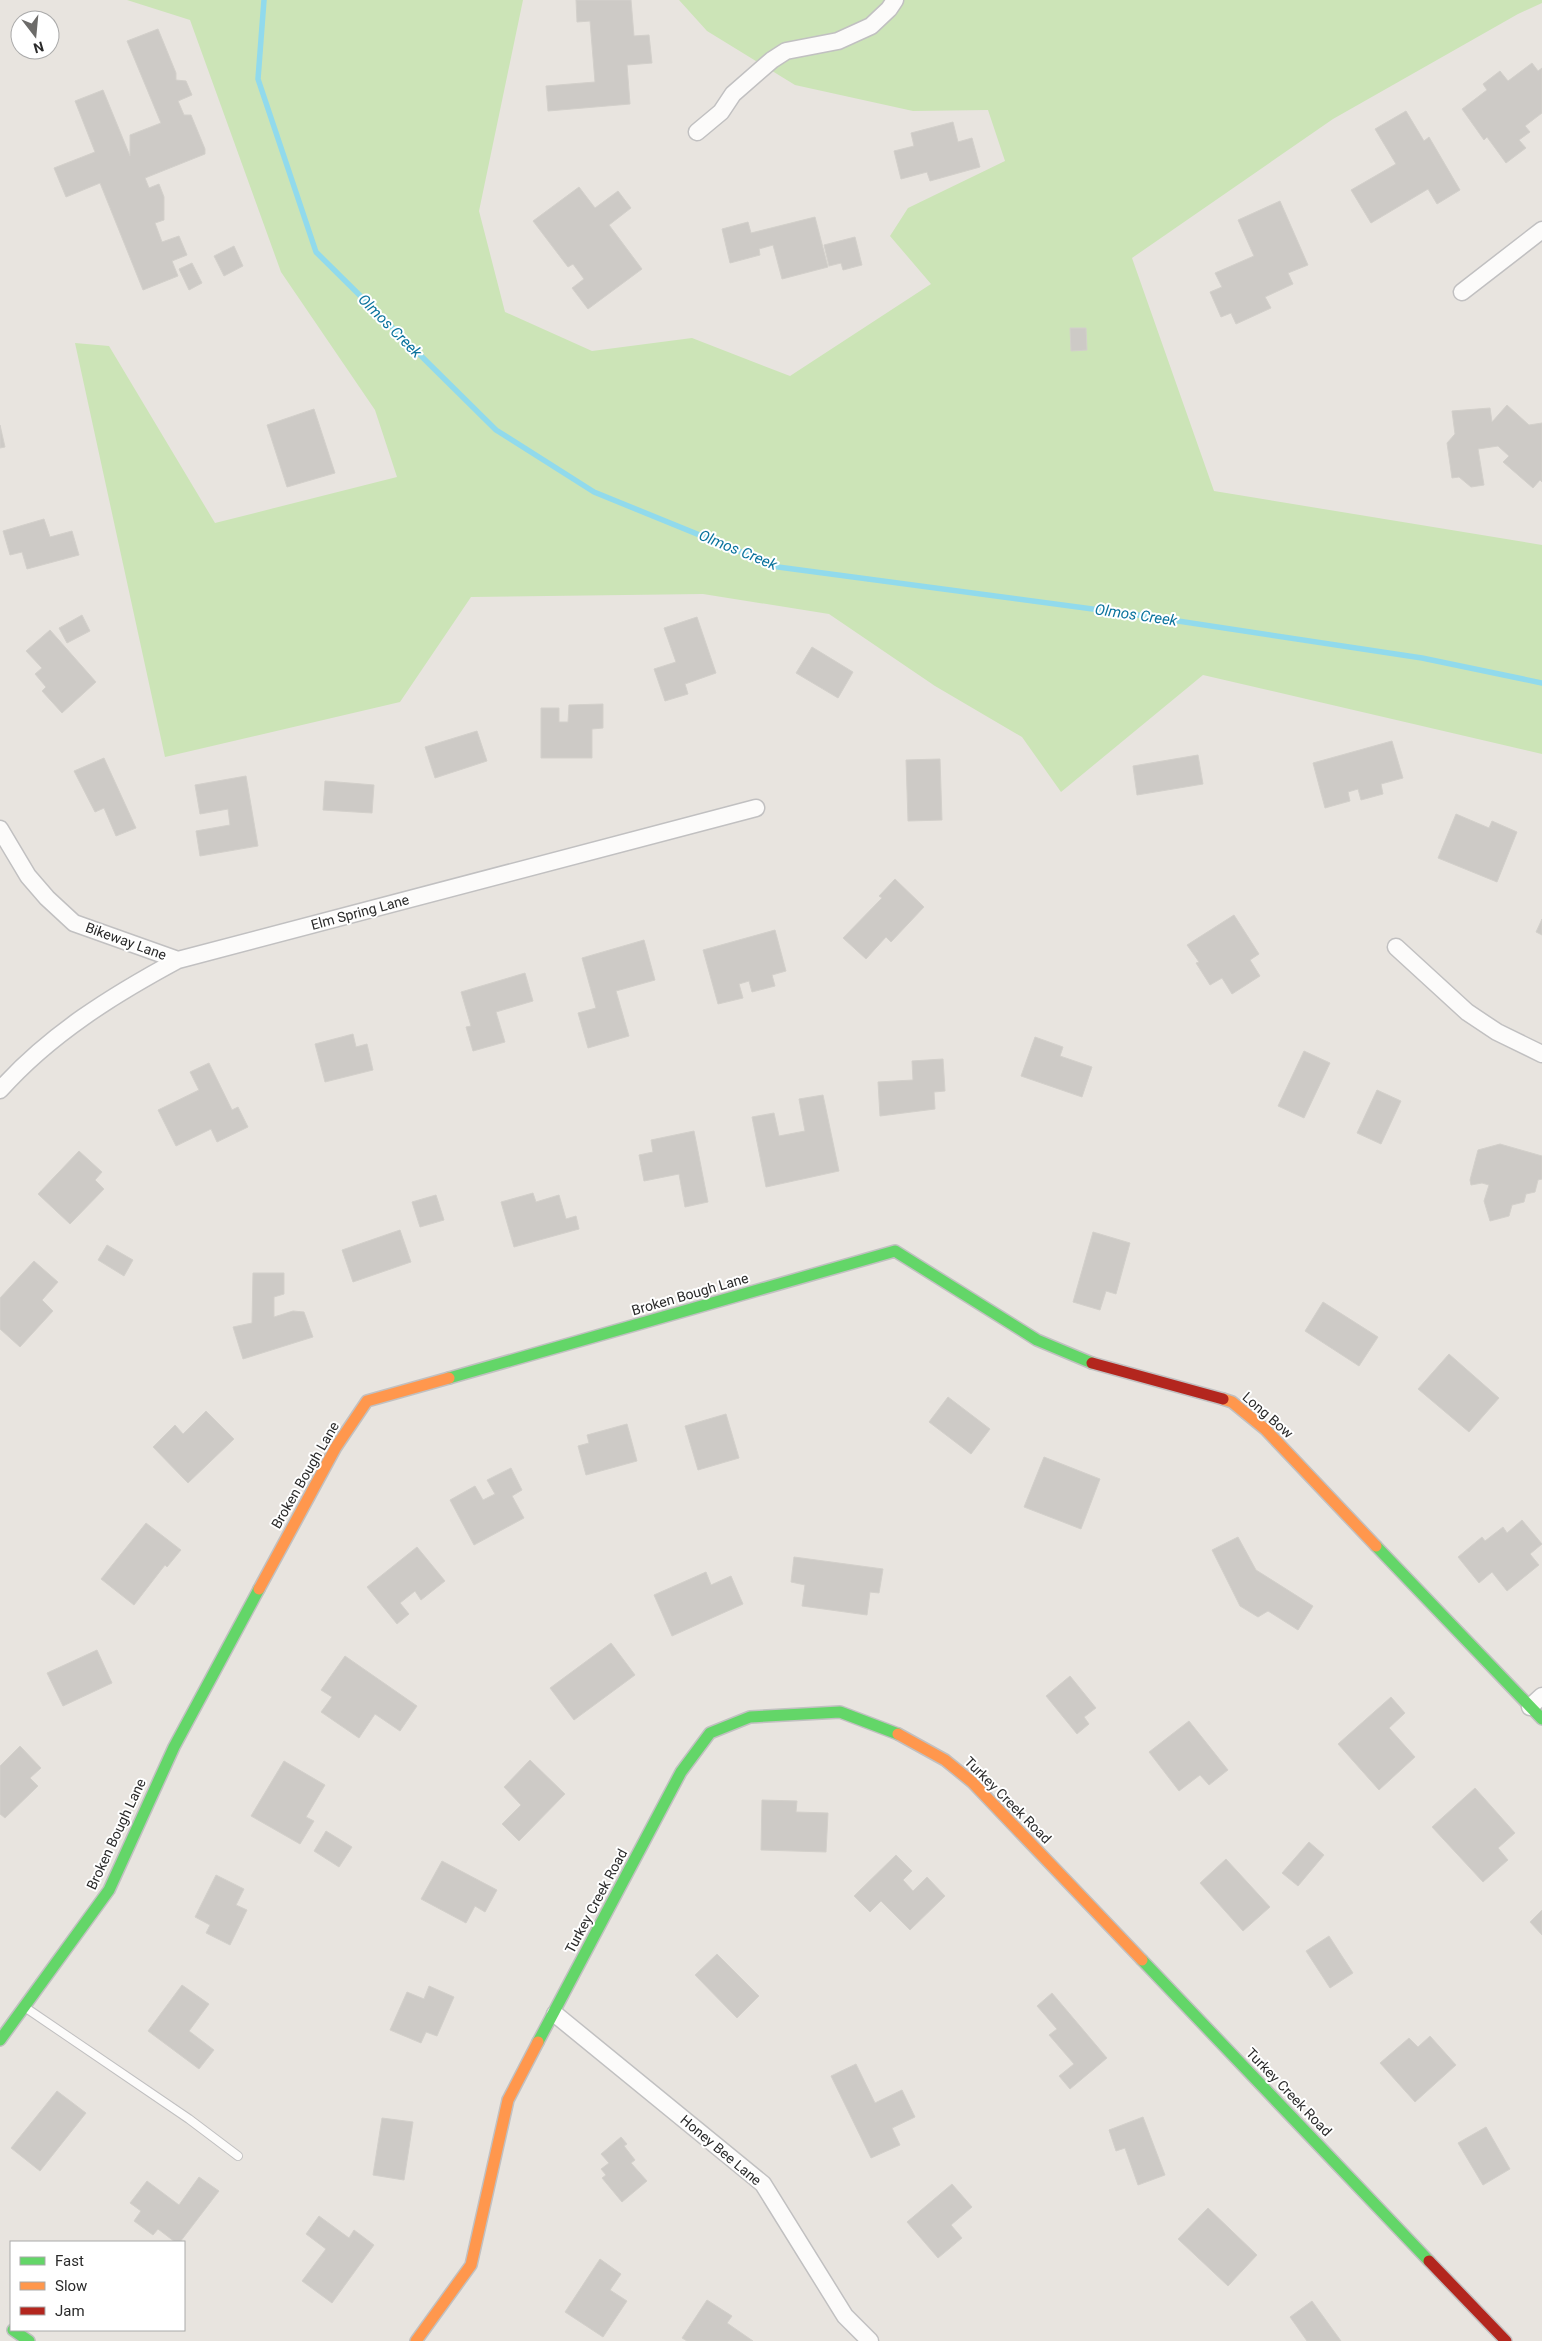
<svg xmlns="http://www.w3.org/2000/svg" width="1542" height="2341" viewBox="0 0 1542 2341" font-family="Roboto,sans-serif">
  <style>
    .green { fill: #cce4b7 }
    .lines { fill: none; stroke-linecap: round; stroke-linejoin: round }
    .stream { stroke: #91daec; stroke-width: 5.5 }
    .building { fill: #cdcac6; stroke: #d3d0cb }
    .lane-casing { stroke: #c1c0c1; stroke-width: 10 }
    .street-casing { stroke: #c1c0c1; stroke-width: 19 }
    .fast-casing { stroke: #c1c0c1; stroke-width: 14 }
    .slow-casing { stroke: #c1c0c1; stroke-width: 14 }
    .jam-casing { stroke: #c1c0c1; stroke-width: 14 }
    .lane { stroke: #fcfbfa; stroke-width: 8 }
    .street { stroke: #fcfbfa; stroke-width: 16 }
    .fast { stroke: #63d668; stroke-width: 11 }
    .slow { stroke: #ff974d; stroke-width: 11 }
    .jam { stroke: #b3261e; stroke-width: 11 }
    .labels { text-anchor: middle; dominant-baseline: central; stroke-width: 4; stroke-linejoin: round; paint-order: stroke }
    .street-label { font-size: 14px; fill: #2a2a2a; stroke: #fff }
    .water-label { font-size: 15px; font-style: italic; fill: #0b739d; stroke: #fff }
  </style>
  <rect width="100%" height="100%" fill="#e8e4df"/>
  <path class="green" d="M127,0H523L479,211L505,312L592,351L692,338L790,376L931,284L890,236L908,208L1005,161L988,110L913,111L795,85L707,31L679,0H1542V3L1518,14L1333,119L1132,258L1214,491L1542,545V754L1203,675L1061,792L1022,737L935,686L829,614L703,594L471,597L400,702L165,757L75,343L109,346L215,523L397,477L375,410L281,272L190,20Z"/>
  <g class="lines">
    <path class="stream" d="M264,0L258,79L316,252L496,430L594,492L778,567L1145,616L1422,658L1542,683"/>
  </g>
  <path class="building" d="M576,0H631L634,36L649,35L652,63L627,65L630,104L548,111L546,86L595,82L590,21L577,22Z
    M158,29L176,73V80L186,81L192,95L178,101L184,115H191L205,149V154L145,178L149,188L159,184L164,197V220L155,223L162,242L179,236L187,255L172,261L178,276L143,290L100,183L66,197L54,168L95,152L75,101L103,90L130,156V135L161,123L127,41Z
    M1532,63L1538,71L1542,68V113L1525,126L1530,132L1519,140L1526,148L1506,163L1487,137L1484,140L1462,109L1487,90L1483,84L1500,71L1508,81Z
    M1406,111L1424,141L1429,137L1460,190L1437,204L1428,189L1371,223L1351,190L1396,164L1375,129Z
    M953,122L958,142L972,138L980,167L930,181L927,172L901,179L894,151L914,146L911,133Z
    M579,187L595,208L618,191L631,208L609,225L642,269L588,309L572,288L584,279L573,264L568,267L533,221Z
    M1280,201L1308,265L1288,273L1293,284L1265,297L1271,308L1236,324L1231,313L1221,317L1210,292L1222,287L1215,273L1254,256L1238,220Z
    M815,217L828,267L782,279L773,245L759,249L760,255L730,263L722,229L748,222L751,233Z
    M855,237L862,265L843,270L841,263L829,266L824,245Z
    M234,246L243,266L224,276L214,256Z
    M192,263L202,283L189,290L179,269Z
    M1070,328H1086L1087,350L1071,351Z
    M1507,405L1529,425L1542,423V482L1540,480L1533,488L1503,462L1509,456L1498,446L1478,449L1484,485L1471,487L1459,477L1452,478L1447,443L1455,434L1452,411L1490,408L1492,422Z
    M314,409L335,473L287,487L267,425Z
    M0,425L5,447L0,448Z
    M44,519L50,537L72,531L79,555L27,569L22,552L10,555L3,531Z
    M82,615L90,631L67,643L59,628Z
    M697,617L716,673L685,684L688,694L665,701L654,669L676,662L664,628Z
    M50,630L96,682L62,713L42,691L46,687L35,674L42,668L26,651Z
    M812,647L853,672L838,698L796,673Z
    M603,704V728L592,729V758H541V708H559V722H568L569,705Z
    M477,731L487,761L435,778L425,747Z
    M1392,741L1403,778L1381,784L1383,794L1361,800L1358,789L1348,792L1350,801L1325,808L1313,763Z
    M1198,755L1203,784L1137,795L1133,766Z
    M104,758L136,828L116,836L104,808L95,812L74,771Z
    M940,759L942,820L908,821L906,760Z
    M246,776L258,846L200,856L196,831L230,825L228,809L200,814L195,785Z
    M325,781L374,785L372,813L323,810Z
    M1456,814L1489,828L1492,821L1517,832L1497,882L1438,858Z
    M895,879L924,907L891,942L886,937L866,959L843,938L882,898L879,896Z
    M1234,915L1259,954L1250,960L1260,976L1232,994L1222,978L1210,985L1196,963L1199,962L1187,945Z
    M1542,919V935L1536,932Z
    M775,930L786,971L772,975L775,986L752,992L749,981L739,984L743,998L718,1004L703,950Z
    M644,940L655,980L616,991L629,1036L588,1048L578,1013L596,1008L582,958Z
    M525,973L533,1001L496,1012L505,1042L473,1051L466,1027L471,1026L461,992Z
    M353,1034L356,1047L367,1044L373,1070L325,1082L315,1044Z
    M1035,1037L1063,1047L1060,1056L1092,1067L1082,1097L1021,1076Z
    M1304,1051L1330,1063L1304,1118L1278,1106Z
    M943,1059L945,1091L934,1092L935,1109L880,1116L878,1082L913,1080L912,1061Z
    M209,1063L232,1110L238,1107L248,1127L217,1142L211,1129L176,1146L158,1110L199,1090L190,1072Z
    M1377,1090L1401,1101L1381,1144L1357,1133Z
    M823,1095L839,1171L766,1187L752,1117L774,1113L779,1136L805,1131L799,1099Z
    M694,1131L708,1202L685,1207L679,1174L644,1181L639,1155L653,1152L651,1140Z
    M1500,1144L1542,1156V1179L1538,1180L1535,1192L1526,1194L1524,1202L1512,1205L1509,1216L1490,1221L1484,1201L1489,1185L1482,1183L1471,1185L1470,1180L1478,1150Z
    M79,1151L102,1172L95,1180L104,1189L70,1224L38,1194Z
    M533,1193L536,1202L559,1195L566,1219L576,1216L579,1229L514,1247L501,1202Z
    M436,1195L444,1220L420,1227L412,1202Z
    M400,1230L411,1262L353,1282L342,1250Z
    M1093,1232L1130,1243L1116,1294L1106,1291L1100,1310L1073,1302Z
    M107,1245L133,1260L124,1276L98,1260Z
    M34,1261L58,1282L42,1300L53,1311L20,1347L0,1329V1298Z
    M253,1273H284V1294L274,1297V1317L293,1311L304,1312L313,1337L243,1359L233,1327L252,1323Z
    M1323,1302L1378,1337L1359,1366L1305,1331Z
    M1449,1354L1499,1398L1469,1432L1418,1389Z
    M948,1397L990,1429L971,1454L929,1422Z
    M206,1411L234,1439L188,1483L153,1447L175,1425L183,1434Z
    M726,1414L739,1458L698,1470L685,1426Z
    M627,1424L637,1461L586,1475L578,1446L589,1443L587,1435Z
    M1044,1457L1100,1479L1081,1529L1024,1507Z
    M511,1468L522,1490L512,1496L524,1518L474,1545L450,1500L475,1486L483,1500L495,1494L487,1480Z
    M1522,1520L1542,1544L1530,1554L1539,1565L1507,1591L1492,1572L1479,1583L1458,1557L1482,1537L1485,1541L1503,1527L1507,1533Z
    M146,1523L181,1550L167,1567L165,1565L134,1605L101,1579Z
    M1238,1537L1256,1570L1313,1606L1298,1630L1268,1611L1258,1617L1240,1606L1212,1550Z
    M417,1547L445,1581L421,1600L415,1591L400,1603L409,1614L397,1624L367,1587Z
    M794,1557L883,1569L879,1593L870,1592L867,1615L802,1606L805,1585L791,1582Z
    M706,1572L711,1585L731,1576L743,1604L672,1636L654,1595Z
    M611,1643L635,1675L574,1720L550,1688Z
    M97,1650L112,1683L63,1706L47,1673Z
    M345,1656L417,1706L400,1731L375,1714L359,1738L321,1712L332,1697L321,1690Z
    M1070,1676L1096,1708L1084,1717L1089,1724L1077,1734L1046,1696Z
    M1391,1697L1405,1713L1389,1728L1415,1757L1379,1790L1338,1744Z
    M1189,1721L1228,1770L1209,1785L1200,1775L1179,1791L1149,1752Z
    M20,1746L41,1768L30,1778L38,1786L5,1818L0,1814V1766Z
    M530,1760L565,1794L519,1841L502,1824L521,1805L504,1787Z
    M284,1761L325,1785L306,1817L314,1821L300,1844L251,1816Z
    M1475,1788L1515,1833L1498,1848L1508,1860L1483,1882L1432,1827Z
    M762,1800L797,1801L796,1812L828,1813L826,1852L761,1850Z
    M326,1831L352,1847L339,1867L314,1851Z
    M1309,1842L1324,1855L1298,1886L1282,1873Z
    M896,1855L912,1871L903,1880L913,1891L927,1877L945,1896L910,1930L881,1901L870,1912L854,1896Z
    M1226,1859L1270,1907L1243,1931L1200,1883Z
    M442,1861L497,1890L485,1912L475,1906L466,1923L421,1899Z
    M216,1875L244,1889L236,1905L247,1910L230,1945L206,1933L210,1925L195,1917Z
    M1542,1910V1935L1530,1922Z
    M1329,1936L1353,1973L1330,1988L1306,1951Z
    M717,1954L759,1996L737,2018L695,1975Z
    M182,1985L209,2004L189,2031L214,2050L199,2069L148,2031Z
    M429,1986L454,1997L437,2036L426,2032L421,2043L390,2030L407,1992L424,1999Z
    M1052,1993L1107,2058L1070,2089L1059,2076L1074,2064L1049,2035L1057,2029L1037,2006Z
    M1430,2036L1456,2065L1415,2102L1380,2063L1409,2038L1418,2047Z
    M856,2064L875,2103L902,2090L915,2117L892,2128L900,2145L871,2158L831,2076Z
    M57,2091L86,2113L40,2171L11,2148Z
    M1143,2117L1165,2175L1138,2185L1125,2148L1116,2151L1109,2130Z
    M382,2118L413,2122L404,2180L373,2175Z
    M1486,2127L1510,2169L1483,2185L1458,2143Z
    M621,2137L627,2144L624,2146L635,2160L631,2163L647,2181L622,2202L602,2178L606,2175L601,2169L609,2163L601,2154Z
    M199,2177L219,2191L180,2242H175L158,2229L153,2235L134,2221L141,2211L130,2203L147,2181L179,2205Z
    M952,2184L972,2207L951,2225L962,2238L938,2258L907,2222Z
    M1208,2208L1257,2255L1228,2286L1178,2239Z
    M319,2216L349,2238L354,2230L374,2245L332,2303L302,2281L326,2249L306,2234Z
    M600,2259L621,2274L610,2290L627,2301L603,2337L565,2312Z
    M707,2300L732,2316L727,2323L753,2341H687L682,2338Z
    M1312,2301L1341,2341H1307L1290,2317Z"/>
  <g class="lines">
    <g class="lane-casing">
      <path id="lane" d="M26,2008L189,2119L238,2156"/>
    </g>
    <g class="street-casing">
      <path id="street" d="M697,132L721,112L733,94L772,60L786,51L838,41L871,26L889,9L895,0
        M1462,292L1542,230
        M0,829L28,876L47,898L74,923L178,960
        M1396,947L1467,1012L1497,1032L1542,1054
        M0,1090C50,1034 113,995 178,960L756,808
        M1530,1707L1542,1696
        M555,2014L763,2184L845,2316L870,2341"/>
    </g>
    <g class="fast-casing">
      <path id="fast" d="M449,1378L895,1251L1037,1340L1092,1363
        M1376,1546L1542,1719
        M1142,1960L1429,2261
        M0,2040L109,1890L174,1747L259,1589
        M538,2042L681,1772L710,1733L750,1717L840,1712L898,1734
        M13,2330L29,2341"/>
    </g>
    <g class="slow-casing">
      <path id="slow" d="M1223,1399L1232,1402L1265,1429L1376,1546
        M259,1589L336,1447L367,1401L449,1378
        M898,1734L945,1760L972,1782L1142,1960
        M416,2341L471,2265L508,2100L538,2042"/>
    </g>
    <g class="jam-casing">
      <path id="jam" d="M1092,1363L1223,1399
        M1429,2261L1506,2341"/>
    </g>
    <use href="#lane" class="lane"/>
    <use href="#street" class="street"/>
    <use href="#fast" class="fast"/>
    <use href="#slow" class="slow"/>
    <use href="#jam" class="jam"/>
  </g>
  <g class="labels">
    <g class="street-label">
      <text transform="translate(360 912) rotate(-15)">Elm Spring Lane</text>
      <text transform="translate(126 941) rotate(20)">Bikeway Lane</text>
      <text transform="translate(690 1294) rotate(-16)">Broken Bough Lane</text>
      <text transform="translate(1268 1415) rotate(41)">Long Bow</text>
      <text transform="translate(305 1475) rotate(-60)">Broken Bough Lane</text>
      <text transform="translate(1008 1800) rotate(45)">Turkey Creek Road</text>
      <text transform="translate(116 1834) rotate(-65)">Broken Bough Lane</text>
      <text transform="translate(596 1901) rotate(-62)">Turkey Creek Road</text>
      <text transform="translate(1289 2092) rotate(46)">Turkey Creek Road</text>
      <text transform="translate(721 2150) rotate(40)">Honey Bee Lane</text>
    </g>
    <g class="water-label">
      <text transform="translate(390 326) rotate(45)">Olmos Creek</text>
      <text transform="translate(738 550) rotate(22)">Olmos Creek</text>
      <text transform="translate(1136 615) rotate(8)">Olmos Creek</text>
    </g>
  </g>
  <rect x="10" y="2241" width="175" height="90" fill="#ffffff" stroke="#aaaaaa"/>
  <rect x="20" y="2257" width="25" height="8" fill="#63d668" stroke="#aaaaaa"/>
  <text x="55" y="2266" font-size="15" fill="#2a2a2a">Fast</text>
  <rect x="20" y="2282" width="25" height="8" fill="#ff974d" stroke="#aaaaaa"/>
  <text x="55" y="2291" font-size="15" fill="#2a2a2a">Slow</text>
  <rect x="20" y="2307" width="25" height="8" fill="#b3261e" stroke="#aaaaaa"/>
  <text x="55" y="2316" font-size="15" fill="#2a2a2a">Jam</text>
  <g transform="translate(35 35) rotate(164)"><circle r="24" fill="#ffffff" stroke="#aaaaaa"/>
  <path d="M0-4L9 19L0 12L-9 19Z" fill="#6c6b69"/>
  <text y="-8" font-size="14" font-weight="bold" text-anchor="middle" fill="#2a2a2a">N</text>
  </g>
</svg>
